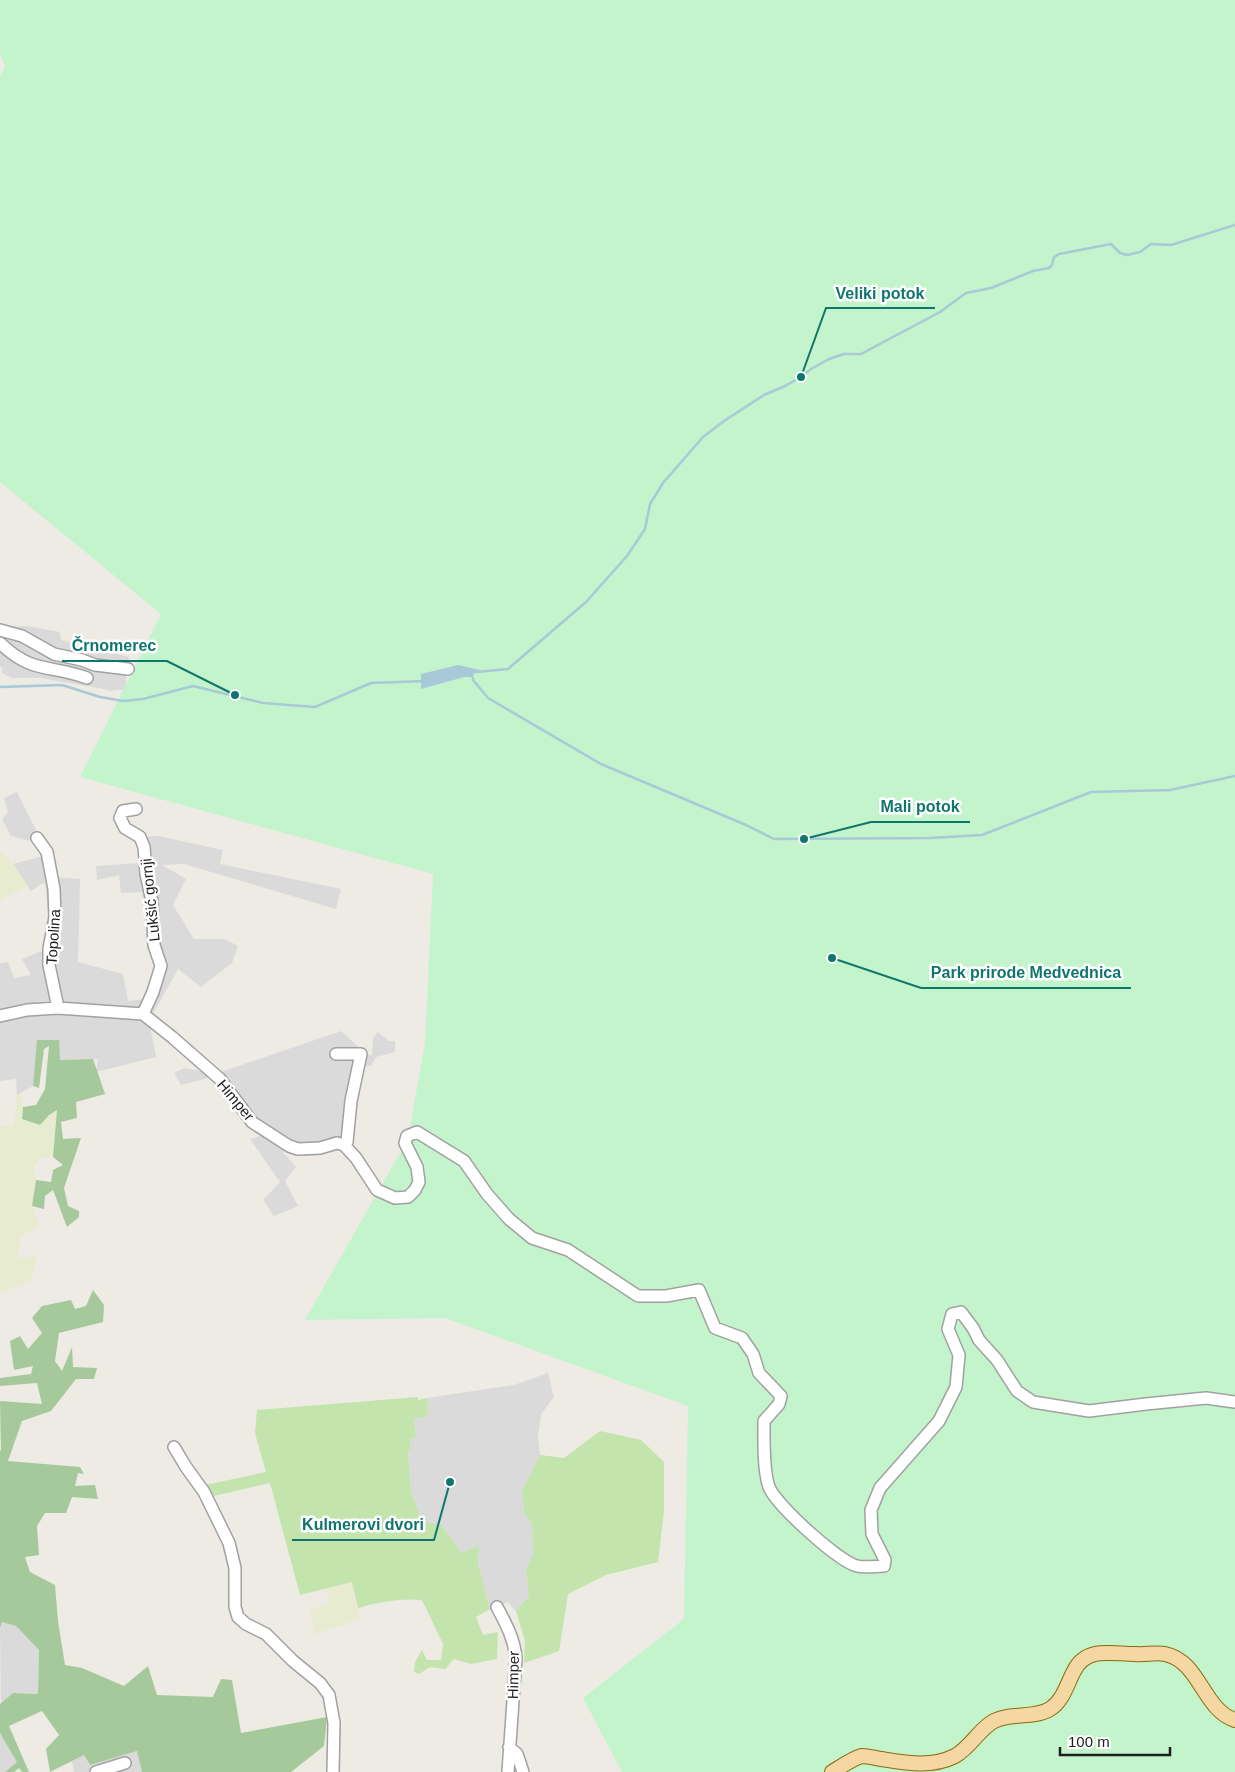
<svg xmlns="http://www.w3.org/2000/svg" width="1235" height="1772" viewBox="0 0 1235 1772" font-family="Helvetica,sans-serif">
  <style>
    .residential { fill: #dbdada }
    .farmland { fill: #e7ebd0 }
    .grass { fill: #c4e4ad }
    .forest { fill: #a6c99c }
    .park { fill: #c4f4cb }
    .water { fill: #a7c9d8 }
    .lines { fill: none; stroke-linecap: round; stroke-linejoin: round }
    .stream { stroke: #a7c9d8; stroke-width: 2.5 }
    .minor-casing { stroke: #a1a1a1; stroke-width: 14 }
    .major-casing { stroke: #8a6a0c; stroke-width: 16 }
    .minor { stroke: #fff; stroke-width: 11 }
    .major { stroke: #f4d7a2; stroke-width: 14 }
    .labels { text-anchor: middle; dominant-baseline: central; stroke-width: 5; stroke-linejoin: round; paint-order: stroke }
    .street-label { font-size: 15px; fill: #1d1d1d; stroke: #fff }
    .leader { fill: none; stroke: #0f766e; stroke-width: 2 }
    .callout-dot { fill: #0f766e; stroke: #fff; stroke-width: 2 }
    .callout-label { font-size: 16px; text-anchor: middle; font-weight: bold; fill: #0f766e; stroke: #fff; stroke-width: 5; stroke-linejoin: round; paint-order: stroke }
  </style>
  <rect width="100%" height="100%" fill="#edebe4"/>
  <path class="residential" d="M27,626L60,632L61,640L129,657L126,677V689L110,691L99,688L39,678H12L2,673V667H0V627Z
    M17,792L39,836L54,877L80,879L78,962L123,974L128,1001L145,999L155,972L146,929L142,892L121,893L119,875L97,880L96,866L140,863L143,837L158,836L223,850L220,864L341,889L336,909L184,864L162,865L186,879L173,905L194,939H225L238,946L232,963L201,987L178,969L149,1021L156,1057L96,1072L98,1059L59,1060V1040H38L33,1086L17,1095L16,1079L0,1081V963L8,962L14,978L31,975L22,959L42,951L48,912L45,882L31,891L13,864L43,856L34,842L11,836L2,819L8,812L4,798Z
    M341,1031L364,1052L372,1056L373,1038L378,1032L389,1041H395V1052L376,1057L371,1066L362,1065L351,1123L353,1144L345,1150L337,1149L315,1156H297L282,1151L296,1167L285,1181L298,1206L274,1216L263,1200L280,1182L250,1139L261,1136L250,1125L212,1077L181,1085L174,1073L185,1068L215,1074Z
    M548,1373L554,1397L541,1414L538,1437L540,1455L522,1491L524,1513L532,1524L533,1553L526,1570L529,1596L516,1611L508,1602L490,1609L478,1563L479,1545L462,1553L441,1525L422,1521L411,1491L408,1451L411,1449L410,1438H416L414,1418L428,1417L427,1398L514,1385Z
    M2,1622L16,1626L39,1650L38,1694L13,1693L1,1705L0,1628Z
    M0,1733L18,1762L5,1772H0Z
    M137,1751L142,1772H74L72,1761L84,1755L90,1765Z"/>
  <path class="farmland" d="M0,850L13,864L28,886L0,900Z
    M22,1092V1119L40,1125L49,1115L57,1110L53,1157L40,1158L34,1167L36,1180L32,1206L40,1226L21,1236L18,1260L34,1255L37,1261L31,1281L3,1292L0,1290V1126L14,1125L17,1095Z
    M352,1582L360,1619L315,1634L309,1611L330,1603L326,1589Z"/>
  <path class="grass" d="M418,1397V1400L427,1398L428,1417L414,1418L416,1438L410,1439L411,1449L408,1451L411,1491L422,1521L441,1525L462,1553L479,1545L478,1563L490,1609L476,1617L483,1635L498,1632L497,1659L471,1664L454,1659L445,1669L430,1667L419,1674L414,1672L415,1662L422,1650L427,1660H441L443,1644L422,1600C400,1598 379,1602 358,1608L352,1582L300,1595L270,1483L213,1496L205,1485L266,1472L255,1433L257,1410Z
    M600,1431L641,1440L664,1462V1511L658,1562L606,1575L568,1594L559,1651L524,1663L525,1641L516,1611L529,1596L526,1570L533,1553L532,1524L524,1513L522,1491L540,1455L564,1458Z"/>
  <path class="forest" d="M37,1040H59L60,1060L93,1059L105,1094L76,1102L77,1118L61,1122L63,1139L81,1138L64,1188L68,1206L79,1211V1217L67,1227L53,1190L45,1196L44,1209L32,1206L36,1180L51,1182L53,1170L63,1165L53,1157L57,1110L49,1115L40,1125L22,1119L23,1107L36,1105L45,1089L49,1046L44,1049L39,1088L33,1086Z
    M93,1290L104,1305L103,1322L59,1333L55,1361L62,1371L72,1347L73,1367L97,1368L94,1379H76L51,1411L22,1421L8,1461L80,1467L84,1474L78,1473L75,1486L95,1485L98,1499L72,1497L66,1513H45L37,1526L39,1555L25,1557L30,1572L55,1585L58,1621L65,1665L82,1668L124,1686L148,1666L157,1695L213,1697L221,1679L232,1680L241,1733L327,1717L324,1746L291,1772H142L137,1751L90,1765L84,1755L50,1772L46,1749L59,1735L42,1711L9,1726L29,1772H22L19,1768L14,1772H5L17,1762L0,1733V1704L13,1693L38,1694L39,1650L16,1626L2,1622L0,1628V1451L1,1450L0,1401L42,1404L37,1383L0,1386V1378L31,1374L33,1366L14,1370L10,1341L20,1336L28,1349L42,1333L32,1318L42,1306L71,1300L75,1309L86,1306Z"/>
  <path class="park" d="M0,0H1235V1772H622L583,1698L684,1619L688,1406L445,1318L305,1320L408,1139L425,1043L433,874L80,777L161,614L0,482V76L5,66L0,54Z"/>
  <path class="water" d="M458,665L480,670V673H475L473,675L475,683L471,677H464L421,689V674Z"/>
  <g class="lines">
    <path class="stream" d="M477,672L508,669L586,602L627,556L645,529L650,504L663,483L703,437L724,421L764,395L785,386L801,377L811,369L829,359L844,354H861L940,312L966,293L991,288L1033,271L1049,268L1052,265L1054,257L1059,254L1111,244L1120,253L1127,255L1140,252L1151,244L1171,245L1235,225
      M473,680L488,698L601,764L746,825L774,839L930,838L982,835L1091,792L1170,790L1235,776
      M0,687L62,685L100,697L123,701L143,699L193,686L263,703L315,707L371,683L425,681"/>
    <g class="minor-casing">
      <path id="minor" d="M0,630L22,636L54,654L82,660L95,665L128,669
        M0,643C33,675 51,664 87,678
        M136,809L123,811L120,818L125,828L140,837L144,847L146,874L152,901L154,945L161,966L153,992L143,1014
        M37,838L47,852L54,889L55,918L49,948V965L58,1008
        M0,1016L27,1010L58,1008L143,1014L172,1037L220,1079L252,1122L289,1146L298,1149L320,1148L337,1143L344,1145L356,1158L377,1190L395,1198L408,1197L415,1190L419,1182L417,1167L405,1143L407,1136L417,1132L464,1161L487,1194L509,1219L532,1238L568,1250L638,1296H666L699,1290L715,1328L742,1338L753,1354L759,1373L781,1396L779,1404L764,1421C764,1439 763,1470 769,1487C776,1505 838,1561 857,1566C865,1568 876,1566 884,1566L885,1560L872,1534L871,1510L880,1488L939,1421L956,1387L959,1355L948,1329L952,1314L961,1312L973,1328L979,1340L997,1360L1017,1391L1033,1402L1089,1411L1146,1404L1206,1398L1235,1402
        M336,1054H361L351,1101L347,1142L344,1145
        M174,1447L186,1467L204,1492L229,1543L235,1568V1607L238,1617L246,1624L266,1634L293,1661L320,1683L329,1695L334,1723L333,1772
        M497,1607C506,1624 514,1638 516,1658L508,1772
        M509,1747L517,1754L523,1772
        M96,1772L125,1763"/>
    </g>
    <g class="major-casing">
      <path id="major" d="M832,1772C839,1768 855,1757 862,1756C868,1756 875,1758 881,1759C906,1763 931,1768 955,1756C971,1747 979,1729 994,1721C1011,1712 1034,1719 1050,1709C1063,1701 1067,1684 1074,1671C1086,1646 1112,1654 1135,1654C1145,1655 1156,1652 1165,1654C1200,1661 1203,1710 1235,1720"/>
    </g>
    <use href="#minor" class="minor"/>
    <use href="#major" class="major"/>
  </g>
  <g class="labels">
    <g class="street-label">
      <text transform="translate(150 900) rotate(-96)">Lukšić gornji</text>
      <text transform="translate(53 937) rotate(-86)">Topolina</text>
      <text transform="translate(236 1100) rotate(50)">Himper</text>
      <text transform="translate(513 1675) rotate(-89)">Himper</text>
    </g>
  </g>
  <path class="leader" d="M801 377L826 308H935M235 695L167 661H62M804 839L871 822H970M832 958L921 988H1131M450 1482L434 1540H292"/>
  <g class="callout-dot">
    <circle cx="801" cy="377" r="5"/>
    <circle cx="235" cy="695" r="5"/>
    <circle cx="804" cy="839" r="5"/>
    <circle cx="832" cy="958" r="5"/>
    <circle cx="450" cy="1482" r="5"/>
  </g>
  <g class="callout-label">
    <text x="880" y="299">Veliki potok</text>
    <text x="114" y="651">Črnomerec</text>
    <text x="920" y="812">Mali potok</text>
    <text x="1026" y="978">Park prirode Medvednica</text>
    <text x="363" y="1530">Kulmerovi dvori</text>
  </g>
  <path d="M1060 1747v8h110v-8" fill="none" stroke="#1d1d1d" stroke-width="2.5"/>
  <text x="1068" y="1747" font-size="15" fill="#1d1d1d" stroke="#ffffff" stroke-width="4" paint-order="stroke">100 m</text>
</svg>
